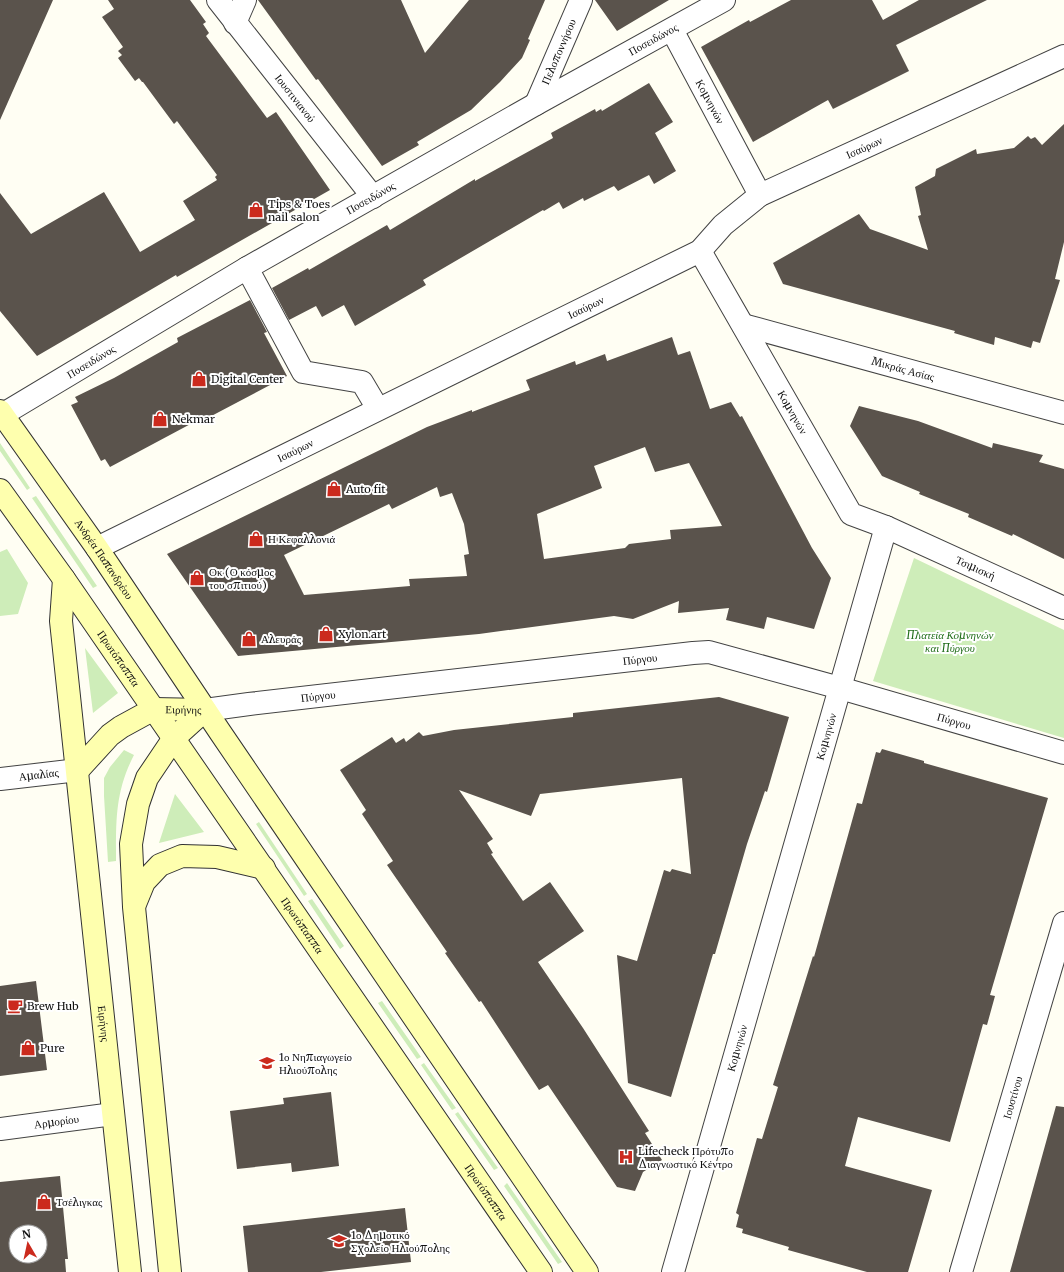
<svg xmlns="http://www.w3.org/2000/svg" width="1064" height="1272" viewBox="0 0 1064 1272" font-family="Merriweather,serif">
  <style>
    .green { fill: #ceedb9 }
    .building { fill: #5a534c; fill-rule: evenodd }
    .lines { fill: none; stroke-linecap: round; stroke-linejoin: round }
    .street-casing { stroke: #434343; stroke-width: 24 }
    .secondary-casing { stroke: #323232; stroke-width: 24 }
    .street { stroke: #fff; stroke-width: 22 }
    .secondary { stroke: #feffae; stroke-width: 22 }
    .labels { text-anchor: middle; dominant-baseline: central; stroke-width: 4; stroke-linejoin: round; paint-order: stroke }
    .street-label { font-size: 11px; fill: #101010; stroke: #fff }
    .poi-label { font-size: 11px; fill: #101010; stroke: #fff; text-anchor: start }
    .park-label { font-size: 11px; font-style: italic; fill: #226e1b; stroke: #fff }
  </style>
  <rect width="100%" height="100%" fill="#fffef3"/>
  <path class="green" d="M0,443L30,488L27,490L0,451Z
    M36,496L97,586L93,588L32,498Z
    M7,549L28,583L18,614L0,616V552Z
    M914,558L1064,630V738L873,681Z
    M85,648L118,693L93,713Z
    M124,750L134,755C115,792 116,820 116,861L108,862L104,796V778L110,767Z
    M175,794L204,832L159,843Z
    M259,822L307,894L304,896L256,824Z
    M312,899L344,946L340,949L308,901Z
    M382,1001L421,1057L417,1059L378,1003Z
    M424,1063L456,1108L452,1110L421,1065Z
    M458,1112L498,1168L494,1170L455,1114Z
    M507,1183L562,1262L558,1264L504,1186Z"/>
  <path class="building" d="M0,0H53L0,120Z
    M108,0H190L206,22L203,24L209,33L206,36L267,118L276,112L330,190L177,277L176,275L37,356L0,311V193L31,234L104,192L140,252L195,220L183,201L217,180L215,177L217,175L177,121L174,124L143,82H142L139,78L135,81L118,58L122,55L118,51L123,47L102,17L114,9Z
    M258,0H401L425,53L469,0H545L528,39L530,40L522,58L500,82L471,110L417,142L419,145L382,166L318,79L316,80Z
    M595,0H669L617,31Z
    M791,0H872L883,20L919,0H987L896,45L909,71L833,109L828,100L753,142L701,47L749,20L750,22Z
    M649,83L673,122L655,133L676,171L654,184L649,175L618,191L614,186L584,201L583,198L563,209L559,202L544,211L543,210L423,280L426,285L355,326L344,305L322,317L316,306L289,320L272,288L308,268L309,270L387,225L390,230L475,179V181L553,138L551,133L595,109L596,112L601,109L602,111Z
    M1064,124V242L1055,279L1060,280L1040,343L1033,341L1031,348L995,337L994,345L954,333L955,331L783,284L773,263L859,214L870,229L928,250L918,216L921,215L915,187L935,176L936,169L976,149L977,154L1014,148L1028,136L1031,139L1035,137L1042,145Z
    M250,300L267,332L264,333L287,376L200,422L198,420L110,467L105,459L101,461L71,405L78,402L75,397L114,378L178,342L177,338Z
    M672,337L678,355L690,351L710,409L731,402L740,417L742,416L812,548L831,578L814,629L767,617L764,629L726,620L729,608L678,613L679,601L633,619L614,616L479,634L238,656L167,554L427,427L472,410V412L530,390L526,380L575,361L576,365L605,354L607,361ZM645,447L655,472L689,463L722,526L670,530L671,539L629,544L625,548L544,559L537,514L602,488L594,466ZM437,487L440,497L452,493L464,524L469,554L464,555L467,576L409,579L410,586L304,595L284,555L389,504L392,509Z
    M859,406L918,421L992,448L993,443L1043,455L1039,462L1064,469V559L1013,534L1012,536L968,517L969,514L919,494L920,492L882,476L850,426Z
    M719,697L789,717L767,792L765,791L747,844L715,954H713L671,1097L628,1083L617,955L637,961L664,870L670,872L672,869L691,874L682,778L540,794L531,816L459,790L493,839L487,843L493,853L491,854L523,901L550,882L584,931L538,962L583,1028L649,1131L645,1133L662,1160L643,1172L635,1191L617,1187L548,1085L539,1090L481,1001L479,1002L445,953L447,952L387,865L393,861L362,814L366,810L340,770L392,737L396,743L404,738L406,742L419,732L423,736L454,730L573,717V713Z
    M882,749L924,761V763L1048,798L990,995L995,996L987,1025L983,1024L950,1142L858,1117L845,1166L932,1190L908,1272H867L788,1250L789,1247L742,1233L743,1229L736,1227L739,1215L736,1213L757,1138L762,1139L778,1087L773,1085L813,956L814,957L857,803L862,804L876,752L880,753Z
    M36,981L47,1070L0,1076V986Z
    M331,1092L339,1166L292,1172L291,1163L237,1169L230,1111L284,1104L283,1098Z
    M1056,1106L1064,1107V1272H1010Z
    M60,1176L68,1259H65L66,1272H0V1182ZM16,1232H40V1256H16Z
    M405,1208L411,1262L321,1272H248L243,1226Z"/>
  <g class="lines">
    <g class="street-casing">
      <g id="street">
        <path id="s1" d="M218,0L373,197"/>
        <path d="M235,23L245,0"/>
        <path id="s2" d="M672,30L760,195"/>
        <path id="s3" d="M536,104L581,0"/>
        <path id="s4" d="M700,251L851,514L886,527L1064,608"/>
        <path d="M247,268L303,372L362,382L378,409"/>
        <path id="s5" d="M743,325L1064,413"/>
        <path id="s6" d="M0,416L247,268L536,104L724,0"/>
        <path id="s7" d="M97,548L700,251L723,225L760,195L1064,56"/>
        <path id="s8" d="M205,710L249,704L693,653L709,652L840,688L1064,753"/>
        <path id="s9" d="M0,779L78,770"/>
        <path id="s10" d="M0,1129L113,1114"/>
        <path id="s11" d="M673,1272L886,527"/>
        <path id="s12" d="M961,1272L1064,923"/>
      </g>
    </g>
    <g class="secondary-casing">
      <g id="secondary">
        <path id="s13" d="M0,411L97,548L220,732L587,1272"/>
        <path id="s14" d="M0,490L64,579L541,1272"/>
        <path id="s15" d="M64,579L61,621L130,1272"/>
        <path id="s16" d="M78,770L110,735L121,727L154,709L205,710"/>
        <path d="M135,904L144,882L160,865L182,856L217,857L264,868"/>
        <path d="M170,1272L134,907L131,844L138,804L147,778L174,738L205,710"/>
      </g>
    </g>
    <use href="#street" class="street"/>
    <use href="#secondary" class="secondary"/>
  </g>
  <defs>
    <g id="shop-bare" transform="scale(1.2)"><path d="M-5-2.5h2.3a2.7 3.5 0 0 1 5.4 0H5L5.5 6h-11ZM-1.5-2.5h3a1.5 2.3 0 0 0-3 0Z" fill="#cb2a1d" stroke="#fff" stroke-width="2.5" paint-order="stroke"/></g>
    <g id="cafe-bare" transform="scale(1.2)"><path d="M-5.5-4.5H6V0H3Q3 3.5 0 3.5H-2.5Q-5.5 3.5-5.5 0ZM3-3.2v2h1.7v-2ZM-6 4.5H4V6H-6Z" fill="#cb2a1d" stroke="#fff" stroke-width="2.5" paint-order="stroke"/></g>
    <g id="school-bare" transform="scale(1.2)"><path d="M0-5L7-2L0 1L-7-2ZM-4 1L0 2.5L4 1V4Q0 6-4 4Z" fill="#cb2a1d" stroke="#fff" stroke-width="2.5" paint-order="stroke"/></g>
    <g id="hospital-bare" transform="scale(1.2)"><path d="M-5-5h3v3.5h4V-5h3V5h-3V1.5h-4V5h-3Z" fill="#cb2a1d" stroke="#fff" stroke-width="2.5" paint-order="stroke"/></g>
  </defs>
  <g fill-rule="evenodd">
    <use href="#shop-bare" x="256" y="210"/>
    <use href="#shop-bare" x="199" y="379"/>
    <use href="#shop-bare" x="160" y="419"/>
    <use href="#shop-bare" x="334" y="489"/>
    <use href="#shop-bare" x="256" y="539"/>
    <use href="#shop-bare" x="197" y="578"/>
    <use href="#shop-bare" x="326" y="634"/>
    <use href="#shop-bare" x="249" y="639"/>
    <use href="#cafe-bare" x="15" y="1006"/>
    <use href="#shop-bare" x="28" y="1048"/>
    <use href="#school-bare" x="267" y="1063"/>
    <use href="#hospital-bare" x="626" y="1157"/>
    <use href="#shop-bare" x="44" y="1202"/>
    <use href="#school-bare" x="339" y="1241"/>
  </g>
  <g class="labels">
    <g class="street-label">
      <text stroke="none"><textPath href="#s6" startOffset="754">Ποσειδώνος</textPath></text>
      <text stroke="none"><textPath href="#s3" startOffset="57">Πελοποννήσου</textPath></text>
      <text stroke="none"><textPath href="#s1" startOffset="125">Ιουστινιανού</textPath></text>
      <text stroke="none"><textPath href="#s2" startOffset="81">Κομνηνών</textPath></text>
      <text stroke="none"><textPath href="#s7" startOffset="869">Ισαύρων</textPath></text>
      <text stroke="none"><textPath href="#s6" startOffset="430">Ποσειδώνος</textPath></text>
      <text stroke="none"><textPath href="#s7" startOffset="545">Ισαύρων</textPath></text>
      <text stroke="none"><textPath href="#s6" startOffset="106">Ποσειδώνος</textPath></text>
      <text stroke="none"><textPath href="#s5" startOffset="166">Μικράς Ασίας</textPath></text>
      <text stroke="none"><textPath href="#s4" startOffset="186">Κομνηνών</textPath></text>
      <text stroke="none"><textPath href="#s7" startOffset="221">Ισαύρων</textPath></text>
      <text stroke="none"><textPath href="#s13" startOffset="181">Ανδρέα Παπανδρέου</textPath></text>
      <text stroke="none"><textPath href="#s4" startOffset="439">Τσιμισκή</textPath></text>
      <text stroke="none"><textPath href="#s14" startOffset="206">Πρωτόπαππα</textPath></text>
      <text stroke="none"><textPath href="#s8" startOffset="438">Πύργου</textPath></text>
      <text stroke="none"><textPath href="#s8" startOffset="114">Πύργου</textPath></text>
      <text stroke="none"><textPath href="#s16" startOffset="128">Ειρήνης</textPath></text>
      <text stroke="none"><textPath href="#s8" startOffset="762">Πύργου</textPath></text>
      <text stroke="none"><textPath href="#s11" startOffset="557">Κομνηνών</textPath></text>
      <text stroke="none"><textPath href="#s9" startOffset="39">Αμαλίας</textPath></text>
      <text stroke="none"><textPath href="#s14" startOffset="530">Πρωτόπαππα</textPath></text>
      <text stroke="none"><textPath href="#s15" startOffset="447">Ειρήνης</textPath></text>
      <text stroke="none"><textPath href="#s11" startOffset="233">Κομνηνών</textPath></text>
      <text stroke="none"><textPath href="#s12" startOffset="182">Ιουστίνου</textPath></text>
      <text stroke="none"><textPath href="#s10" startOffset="57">Αρμορίου</textPath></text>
      <text stroke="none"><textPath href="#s14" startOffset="854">Πρωτόπαππα</textPath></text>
    </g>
    <g class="poi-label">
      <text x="268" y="204">Tips &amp; Toes<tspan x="268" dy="13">nail salon</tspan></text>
      <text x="211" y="379">Digital Center</text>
      <text x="172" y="419">Nekmar</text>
      <text x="346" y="489">Auto fit</text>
      <text x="268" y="539">Η Κεφαλλονιά</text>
      <text x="209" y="572">Οκ (Ο κόσμος<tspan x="209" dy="13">του σπιτιού)</tspan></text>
      <text x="338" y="634">Xylon.art</text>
      <text x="261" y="639">Αλευράς</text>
      <text x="27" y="1006">Brew Hub</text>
      <text x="40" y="1048">Pure</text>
      <text x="279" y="1057">1ο Νηπιαγωγείο<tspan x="279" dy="13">Ηλιούπολης</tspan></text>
      <text x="638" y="1151">Lifecheck Πρότυπο<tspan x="638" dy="13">Διαγνωστικό Κέντρο</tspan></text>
      <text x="56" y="1202">Τσέλιγκας</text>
      <text x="351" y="1235">1ο Δημοτικό<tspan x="351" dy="13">Σχολείο Ηλιούπολης</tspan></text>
    </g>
    <g class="park-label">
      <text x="950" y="635">Πλατεία Κομνηνών<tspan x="950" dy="13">και Πύργου</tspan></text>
    </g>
  </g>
  <g transform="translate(28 1244) rotate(351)"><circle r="19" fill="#ffffff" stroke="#9f9f9f"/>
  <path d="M0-3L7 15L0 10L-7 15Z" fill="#cb2a1d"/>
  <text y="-6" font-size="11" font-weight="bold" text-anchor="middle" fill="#101010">N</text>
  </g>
</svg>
